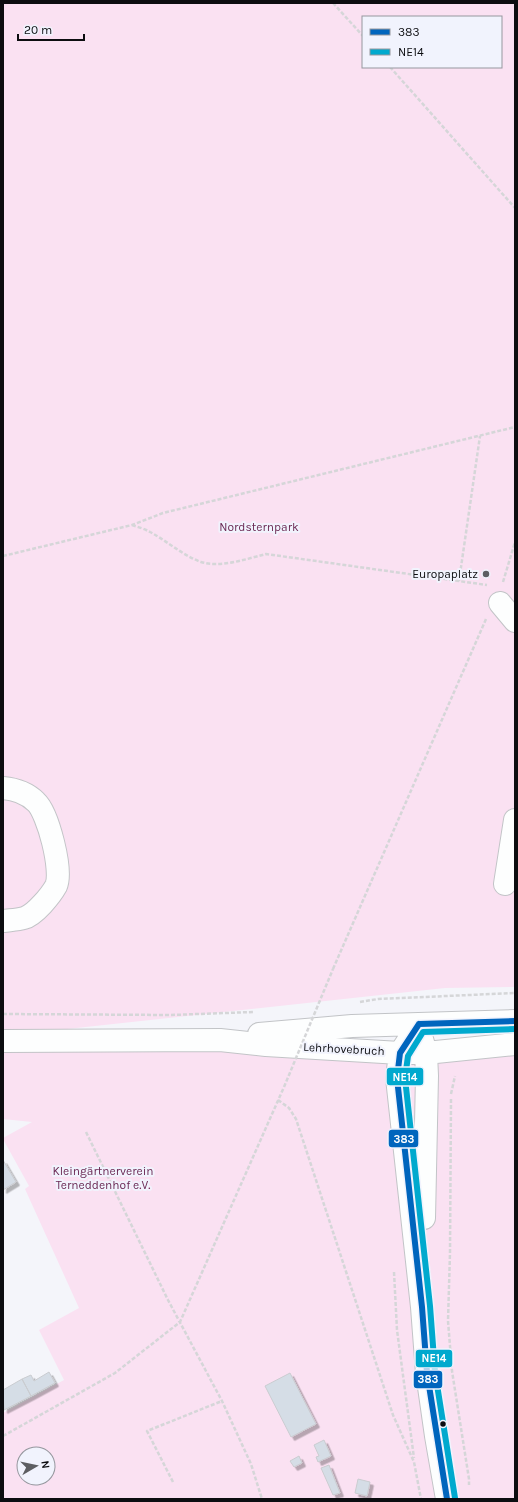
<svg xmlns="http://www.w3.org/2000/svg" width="518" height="1502" viewBox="0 0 518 1502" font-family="Karla,sans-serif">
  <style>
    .green { fill: #fae1f2; fill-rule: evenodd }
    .building { fill: #d5dde6; stroke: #caccd0; filter: url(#shadow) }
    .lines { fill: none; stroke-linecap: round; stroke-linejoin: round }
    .minor-casing { stroke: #c2c4c7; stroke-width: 24 }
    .path { stroke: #d5d6d8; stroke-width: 2.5; stroke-dasharray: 4 2; stroke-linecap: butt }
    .minor { stroke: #fdfefe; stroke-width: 22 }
    .path-bridge { stroke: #d5d6d8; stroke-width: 2.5; stroke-dasharray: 4 2; stroke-linecap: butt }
    .bus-1-casing { stroke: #f1f3fd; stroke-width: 9 }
    .bus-2-casing { stroke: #f1f3fd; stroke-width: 9 }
    .bus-1 { stroke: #0065bd; stroke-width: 6 }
    .bus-2 { stroke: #00a9ce; stroke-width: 6 }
    .poi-dot { fill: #5d5e62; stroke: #f1f3fd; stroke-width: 1.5 }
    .bus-dot { fill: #0c0d10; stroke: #f1f3fd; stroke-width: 1.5 }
    .labels { text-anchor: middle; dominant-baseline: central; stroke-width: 4; stroke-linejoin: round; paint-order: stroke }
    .park-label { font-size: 12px; fill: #6b2954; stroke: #f1f3fd }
    .poi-label { font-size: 12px; fill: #0c0d10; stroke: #f1f3fd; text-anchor: end }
    .street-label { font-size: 12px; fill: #0c0d10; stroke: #f1f3fd }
    .line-badge { stroke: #f1f3fd; stroke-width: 1.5 }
    .badge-label { font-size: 11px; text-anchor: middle; font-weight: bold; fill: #fff }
  </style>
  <defs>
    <filter id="shadow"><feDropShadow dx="3.5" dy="3.5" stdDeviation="0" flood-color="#0004"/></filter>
  </defs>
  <rect width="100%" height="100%" fill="#f4f5fa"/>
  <path class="green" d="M3,3H515V987L445,988L12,1035H3ZM363,17H501V67H363Z
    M224,1051L515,1054V1499H3V1413L64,1380L39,1330L79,1308L25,1189L29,1186L3,1139V1138L32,1122L3,1119V1052ZM24,1454H48V1478H24Z"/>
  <path class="building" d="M3,1160L16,1182L3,1190Z
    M49,1372L55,1383L31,1396L22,1379L31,1375L34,1381Z
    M290,1373L316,1424L291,1437L265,1386Z
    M22,1379L31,1396L4,1410L3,1390Z
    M324,1440L331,1456L318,1462L316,1457L319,1456L314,1445Z
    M299,1456L302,1463L294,1467L290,1461Z
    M329,1465L340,1493L333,1495L321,1468Z
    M358,1479L370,1482L367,1496L355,1493Z"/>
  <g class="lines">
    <g class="minor-casing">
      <path id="minor" d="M500,603L515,621
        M3,788C15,789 27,793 36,802C48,813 63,871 56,886C51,895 35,915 24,918C17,920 10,920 3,921
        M505,884L515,820
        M419,1024L400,1053L397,1078L422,1307L427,1373L436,1436L447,1499
        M259,1034L352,1026L515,1021
        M422,1039L426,1053L427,1076L424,1218
        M3,1041L220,1040L266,1045L400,1053H426L515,1044"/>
    </g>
    <path class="path" d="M333,3L363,36
      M390,67L515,208
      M132,525C138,527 145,529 150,532C167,541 182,555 201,562C221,568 246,559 266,554L487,585
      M3,556L132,525L163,513L515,427
      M459,581L480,436
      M503,582L515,542
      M333,969L486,619
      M360,1002L378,999L515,993
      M3,1014L171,1015L253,1012
      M451,1094L455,1076
      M451,1099L450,1253L448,1321L452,1371L469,1479V1485
      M278,1100L289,1108L296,1119L393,1415L414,1462L421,1499
      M86,1132L168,1300L222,1401L251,1464L262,1499
      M394,1272L397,1330L414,1458
      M3,1436L115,1373L180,1322L284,1087
      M173,1482L147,1431L222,1401"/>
    <use href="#minor" class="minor"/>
    <path class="path-bridge" d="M284,1087L333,969"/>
    <g class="bus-1-casing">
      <path id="bus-1" d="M419,1024L400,1053L397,1078L422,1307L427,1373L447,1499
        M419,1024L515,1021"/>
    </g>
    <g class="bus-2-casing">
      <path id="bus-2" d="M455,1498L435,1372L430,1306L405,1078L408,1056L423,1032L515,1029"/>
    </g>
    <use href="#bus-1" class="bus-1"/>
    <use href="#bus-2" class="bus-2"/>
  </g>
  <circle class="poi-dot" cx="486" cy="574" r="4"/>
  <circle class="bus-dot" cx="443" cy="1424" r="3.5"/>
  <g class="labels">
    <g class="park-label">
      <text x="259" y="527">Nordsternpark</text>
      <text x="103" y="1171">Kleingärtnerverein<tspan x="103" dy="14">Terneddenhof e.V.</tspan></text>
    </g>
    <g class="poi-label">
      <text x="478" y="574">Europaplatz</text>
    </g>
    <g class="street-label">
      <text transform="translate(344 1049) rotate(3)">Lehrhovebruch</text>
    </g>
  </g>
  <g class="line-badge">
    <rect x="386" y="1067" width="38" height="19" rx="4" fill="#00a9ce"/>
    <rect x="388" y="1129" width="31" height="19" rx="4" fill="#0065bd"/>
    <rect x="415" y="1349" width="38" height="19" rx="4" fill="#00a9ce"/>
    <rect x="413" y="1370" width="30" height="19" rx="4" fill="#0065bd"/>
  </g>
  <g class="badge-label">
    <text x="405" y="1081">NE14</text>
    <text x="404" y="1143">383</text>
    <text x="434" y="1362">NE14</text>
    <text x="428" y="1383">383</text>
  </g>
  <rect width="518" height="1502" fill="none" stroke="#0c0d10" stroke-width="8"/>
  <rect x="362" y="16" width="140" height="52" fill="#f1f3fd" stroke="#95979e"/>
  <rect x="370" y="29" width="20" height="6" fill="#0065bd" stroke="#95979e"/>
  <text x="398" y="36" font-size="12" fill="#0c0d10">383</text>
  <rect x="370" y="49" width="20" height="6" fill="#00a9ce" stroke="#95979e"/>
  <text x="398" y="56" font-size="12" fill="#0c0d10">NE14</text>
  <g transform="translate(36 1466) rotate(81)"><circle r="19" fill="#f1f3fd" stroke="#95979e"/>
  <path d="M0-3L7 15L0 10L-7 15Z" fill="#5d5e62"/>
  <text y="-6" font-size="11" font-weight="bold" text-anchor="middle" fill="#0c0d10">N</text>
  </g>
  <path d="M18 34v6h66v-6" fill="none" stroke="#0c0d10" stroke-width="2"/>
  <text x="24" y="34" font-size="12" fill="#0c0d10" stroke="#f1f3fd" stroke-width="3" paint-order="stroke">20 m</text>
</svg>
